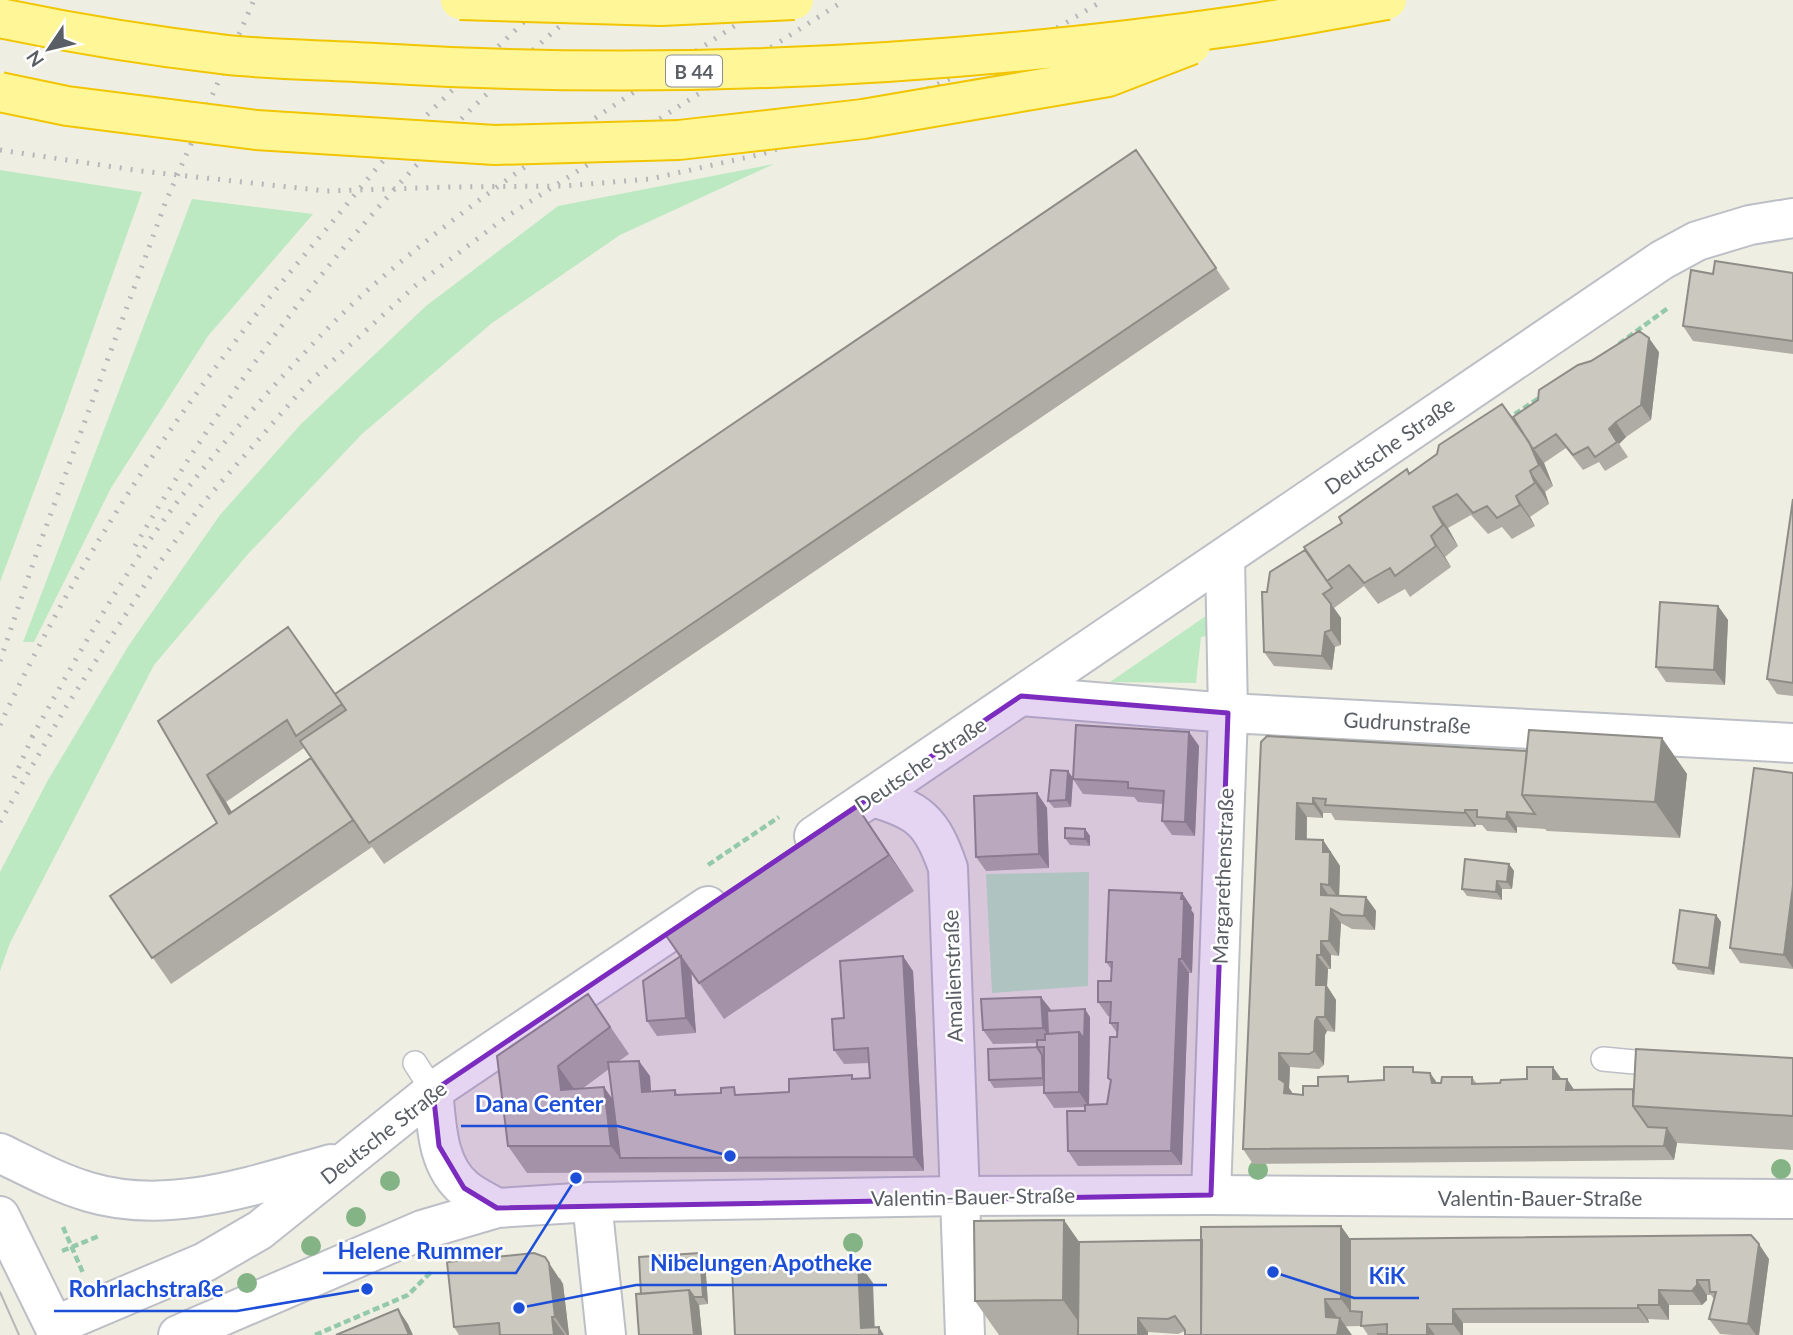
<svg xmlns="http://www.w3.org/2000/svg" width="1793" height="1335" viewBox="0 0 1793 1335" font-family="Lato,sans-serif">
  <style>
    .green { fill: #bce9c2 }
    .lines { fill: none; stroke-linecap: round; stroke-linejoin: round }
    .service-casing { stroke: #bcbfc5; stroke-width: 26 }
    .minor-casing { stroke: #bcbfc5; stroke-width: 42 }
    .secondary-casing { stroke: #bdbfc7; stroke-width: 42 }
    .path { stroke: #94caab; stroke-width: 4.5; stroke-dasharray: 7 3.5; stroke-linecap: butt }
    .service { stroke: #fff; stroke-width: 23 }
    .minor { stroke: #fff; stroke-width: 38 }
    .secondary { stroke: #fff; stroke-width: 38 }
    .tram { stroke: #b6b7b8; stroke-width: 2 }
    .rail { stroke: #b6b7b8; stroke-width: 5; stroke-dasharray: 2 9; stroke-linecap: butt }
    .trunk-bridge-casing { stroke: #f1c500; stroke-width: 42; stroke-linecap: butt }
    .trunk-bridge { stroke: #fff698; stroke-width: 38 }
    .tree { fill: #84b386 }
    .wall { fill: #aeaca4; fill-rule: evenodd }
    .shaded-wall { fill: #8d8c86 }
    .building { fill: #cac8bf; stroke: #8d8c86; stroke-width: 2 }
    .marked { fill: #7b2cbf; fill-opacity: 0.2; stroke: #7b2cbf; stroke-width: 5; stroke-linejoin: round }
    .labels { text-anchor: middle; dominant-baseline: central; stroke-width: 5; stroke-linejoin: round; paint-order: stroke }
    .shield { fill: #fff; stroke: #8c8e93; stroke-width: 2 }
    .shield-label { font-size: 19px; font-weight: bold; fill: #5a5e65 }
    .street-label { font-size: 21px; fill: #5a5e65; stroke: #fff }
    .leader { fill: none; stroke: #1d4ed8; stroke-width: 2.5 }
    .callout-dot { fill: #1d4ed8; stroke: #fff; stroke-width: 2.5 }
    .callout-label { font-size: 23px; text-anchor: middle; font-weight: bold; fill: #1d4ed8; stroke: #fff; stroke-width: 5; stroke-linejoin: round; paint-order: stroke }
  </style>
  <rect width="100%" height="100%" fill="#efeee2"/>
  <path class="green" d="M774,164L620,235L492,323L362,434L248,554L154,665L10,943L0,971V872L48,780L129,645L220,515L301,424L426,306L558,206Z
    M0,170L142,192L64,411L0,582Z
    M192,199L313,214L208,336L111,488L34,642H23Z
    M1213,611L1215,635L1201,637L1196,683L1110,682Z
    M1089,872L1088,986L992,993L986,874Z"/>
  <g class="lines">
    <g class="service-casing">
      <path id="service" d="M1603,1059L1666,1065
        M415,1063L433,1091"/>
    </g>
    <g class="minor-casing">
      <path id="minor" d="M1021,696L1228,713L1793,743
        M872,797C919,810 932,821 948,868L965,1335
        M1211,1195L1228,713L1225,558
        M592,1202L606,1335"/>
    </g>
    <g class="secondary-casing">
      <path id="secondary" d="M814,836L1662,260L1697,241L1750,225L1793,218
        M433,1091C437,1124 436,1164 464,1188C473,1196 487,1202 497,1208
        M0,1153C29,1167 58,1183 89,1192C169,1216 254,1185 331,1164
        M0,1216L54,1326L205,1262L260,1230L433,1091L708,906
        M178,1335L422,1230L497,1208L592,1202L959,1196L1211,1195L1793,1199"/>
    </g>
    <path class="path" d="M1619,344L1668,308
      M1506,420L1542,396
      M708,865L779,817
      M63,1227L83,1273
      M62,1251L99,1236
      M315,1335L408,1295L432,1271"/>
    <use href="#service" class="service"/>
    <use href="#minor" class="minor"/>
    <use href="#secondary" class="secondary"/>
    <path class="tram" d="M0,1292L19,1335"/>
    <path class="rail" d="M0,150L141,171L326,191L449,187L564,186L650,179L762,154L847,126L1045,35L1104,0
      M135,546C234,378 352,222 493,88C525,57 557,27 592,0
      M0,661L39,546L166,201L254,0
      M0,725C84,544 199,377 329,226C355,195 380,162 409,133C448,93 490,55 531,15L551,0
      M32,737C69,671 106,604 149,541C189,483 234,430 280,379C309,348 338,316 370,288C495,179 636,91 774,0
      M14,778L35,731
      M0,822L66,707L155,569L203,503L307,384L415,286L506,217L845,0"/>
    <g class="trunk-bridge-casing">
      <path id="trunk-bridge" d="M460,0L661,6L794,0
        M0,18C76,34 152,46 228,55C277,60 327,60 375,63C664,81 956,66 1242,25C1291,18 1339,8 1387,0
        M0,92L67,106L256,130L495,145L679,140L863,119L1108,77L1191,45"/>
    </g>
    <use href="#trunk-bridge" class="trunk-bridge"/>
  </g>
  <g class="tree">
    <circle cx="1781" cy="1169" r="10"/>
    <circle cx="1258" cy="1170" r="10"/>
    <circle cx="390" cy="1181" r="10"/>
    <circle cx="356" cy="1217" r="10"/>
    <circle cx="853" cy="1243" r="10"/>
    <circle cx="311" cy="1246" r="10"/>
    <circle cx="247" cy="1283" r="10"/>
  </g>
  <path class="wall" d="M1136,150L1230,289L384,864L372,847L171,984L110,896L217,823L158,721L335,694ZM304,748L311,758L232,812L226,802Z
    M1793,273V354L1693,341L1683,326Z
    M1659,352L1651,420L1626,437L1619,444L1628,457L1605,471L1599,462L1583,470L1566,448L1544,463L1553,486L1545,492L1549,504L1530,517L1535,526L1512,539L1502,527L1488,534L1471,515L1448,528L1458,546L1445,557L1451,567L1410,597L1405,589L1378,604L1364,586L1334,608L1341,618V645L1335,647L1332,670L1274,666L1264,652L1267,592L1305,550L1342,523L1407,469L1410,473L1533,449Z
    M1793,499V696L1777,694L1767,679Z
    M1718,606L1728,620L1725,685L1666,682L1656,667Z
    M1189,732L1199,746L1195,836L1172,835L1162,821L1163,804L1138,802L1134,797L1083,794L1073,779L1071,807L1054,808L1048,801L1073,778Z
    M1662,738L1687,774L1680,838L1547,831L1545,829L1517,827V833L1487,831L1482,825H1476L1475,827L1335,820L1331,813H1323V818L1307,817V840H1323L1340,866L1339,896L1366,897L1376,911L1375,930L1352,929L1341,923L1339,956L1331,955V969H1328L1327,986L1336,1000L1335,1032L1327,1031L1325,1035L1324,1065L1319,1069L1290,1067L1289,1088L1293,1094L1303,1095L1318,1086L1352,1082L1384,1080L1417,1072L1430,1073L1437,1083L1472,1077L1477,1084L1562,1079L1574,1090L1633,1089L1793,1058V1150L1677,1143L1674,1160L1253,1164L1243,1149L1261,742L1527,751Z
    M1793,773V969L1740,963L1730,948Z
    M1037,793L1047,808L1049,868L986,871L976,857Z
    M856,805L914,891L724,1019L691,971L696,1033L657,1036L647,1021L680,956Z
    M1085,829L1090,836V846L1070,845L1065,838Z
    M1509,864L1514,871L1512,889H1502V900L1467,896L1462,889Z
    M1182,893L1192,908L1191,910L1194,914L1192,973H1189L1182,1165L1078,1166L1068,1151L1085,1111V1107L1054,1108L1044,1093V1086L994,1088L989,1080L1037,1047V1043L993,1044L983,1030L1051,1011L1090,1017L1089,1105L1107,1104L1111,1082L1108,1078L1117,1033L1110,1023L1111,1017L1108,1016L1098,1002L1111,981L1112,970L1106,962Z
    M1716,915L1721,922L1714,975L1678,970L1673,963Z
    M913,971L924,1171L527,1173L508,1146L588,994L629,1054L619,1061L650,1076L651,1092L675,1090L678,1095L739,1094L789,1092L855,1079L870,1078L869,1063L844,1064L834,1050L844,1018ZM609,1069L613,1100L582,1089Z
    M1350,1239L1769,1259L1759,1335H1733L1720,1334L1709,1319L1714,1299L1711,1295H1707V1300L1702,1305H1669V1320L1648,1319L1649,1323H1463V1335H1368L1362,1326H1360L1185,1331L1178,1334L1148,1332V1335H999L975,1301L1079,1242Z
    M700,1253L705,1261L708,1304L699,1305L702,1335H639L641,1294Z
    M560,1278L563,1284L569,1335H459L454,1327Z"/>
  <path class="shaded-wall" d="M1649,338L1659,352L1651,420L1641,405Z
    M1616,422L1626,437L1619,444L1628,457L1609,429Z
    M1529,442L1544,463L1553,486L1539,465Z
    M1530,471L1545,492L1549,504L1535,483Z
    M1516,496L1530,517L1535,526L1520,505Z
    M1433,507L1448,528L1458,546L1443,525Z
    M1431,536L1445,557L1451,567L1436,546Z
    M1331,604L1341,618V645L1331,630Z
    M1718,606L1728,620L1725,685L1714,670Z
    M1325,632L1335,647L1332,670L1322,656Z
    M1189,732L1199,746L1195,836L1185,822Z
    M1662,738L1687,774L1680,838L1655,802Z
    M1068,771L1073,778L1071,807L1066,800Z
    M207,775L226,802L248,841L229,814Z
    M1037,793L1047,808L1049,868L1039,854Z
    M1313,798L1323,813V818L1313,804Z
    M1297,803L1307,817L1306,854L1296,839Z
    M856,805L881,841L914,891L889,855Z
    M1465,810L1476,825L1475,827L1465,813Z
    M1507,812L1517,827V833L1506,819Z
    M1085,829L1090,836V846L1085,839Z
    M1323,840L1340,866L1339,899L1329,885L1323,852Z
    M1509,864L1514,871L1512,889L1507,882Z
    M1497,881L1502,889V900L1496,892Z
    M1321,884L1331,899V909L1341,923L1339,956L1329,941L1321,895Z
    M1793,886V968L1784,955Z
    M1182,893L1192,908L1191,910L1194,914L1192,973L1182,959Z
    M1366,897L1376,911L1375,930L1364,916Z
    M1716,915L1721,922L1714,975L1709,968Z
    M1321,941L1331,955V969L1321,955Z
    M1317,955L1328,969L1327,986L1336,1000L1335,1032L1325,1017L1316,985Z
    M681,956L691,970L696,1033L686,1018Z
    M903,956L913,971L924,1171L914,1157Z
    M1179,959L1189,973L1182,1165L1171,1151Z
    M1041,997L1052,1011L1053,1042L1043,1028Z
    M1085,1009L1090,1017L1089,1107L1079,1092V1032Z
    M1317,1017L1327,1031L1325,1035L1324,1065L1314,1051L1315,1021Z
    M1279,1053L1290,1067L1289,1088L1295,1097L1284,1093L1279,1079Z
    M639,1061L650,1076L652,1107L642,1092Z
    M558,1066L577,1093L561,1090Z
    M1553,1067L1563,1081L1553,1079Z
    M1430,1073L1440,1087L1432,1083Z
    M1567,1079L1577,1094L1566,1090Z
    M604,1087L623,1114L620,1158L611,1146Z
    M1667,1128L1677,1143L1674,1160L1664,1146Z
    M1064,1220L1089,1256L1088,1335L1063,1300Z
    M1341,1226L1360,1253L1350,1311L1341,1299Z
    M1759,1244L1769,1259L1759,1335H1756L1748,1324Z
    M700,1253L705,1261L708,1304L703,1297Z
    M545,1257L563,1284L569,1335H567L555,1317Z
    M858,1262L873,1283L875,1335L861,1328Z
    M1697,1280L1707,1295V1300L1702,1305L1692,1291Z
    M689,1290L699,1305L702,1335H694Z
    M1659,1290L1669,1305V1320L1659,1305Z
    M1325,1299L1339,1320L1340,1318L1352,1335H1337L1326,1317Z
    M1638,1305L1648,1319L1649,1323L1638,1308Z
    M398,1309L408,1324L413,1335H409Z
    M1453,1309L1463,1323V1335H1461L1453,1324Z
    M552,1317L565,1335H554Z
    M1138,1318L1148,1332V1335H1138Z
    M1427,1324L1435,1335H1427Z
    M879,1327L884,1335H879Z"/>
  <path class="building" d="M1136,150L1216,268L369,843L300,741L346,710L335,694Z
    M1715,261L1793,273V341L1683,326L1691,270L1713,274Z
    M1639,331L1649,338L1641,405L1616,422L1609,429L1617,442L1595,457L1588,447L1573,455L1556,434L1533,449L1513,417L1538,400L1539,390L1578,365L1591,361Z
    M1502,404L1529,442L1539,465L1530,471L1535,483L1516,496L1520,505L1497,518L1487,506L1473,513L1457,494L1433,507L1443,525L1431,536L1436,546L1395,576L1390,568L1364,583L1349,565L1327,581L1304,547L1342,523L1339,517L1407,469L1409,474L1437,454L1439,445Z
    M1793,499V683L1767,679Z
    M1305,550L1332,588L1323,594L1331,604V630L1325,632L1322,656L1264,652L1262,592H1267L1270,572Z
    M1660,602L1718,606L1714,670L1656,667Z
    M288,627L342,704L296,736L287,720L207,775L229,814L311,758L353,820L152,958L110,896L217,823L158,721Z
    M1076,725L1189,732L1185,822L1162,821L1164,791L1128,788V782L1073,779Z
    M1529,730L1662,738L1655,802L1522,795Z
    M1267,736L1527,751L1522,795L1535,814L1507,812L1506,819L1477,817V810H1465V813L1325,805L1326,799L1313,798V804L1297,803L1296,839L1323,840V852H1330L1329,885L1321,884V895L1366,897L1364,916L1342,915L1331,909L1329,941H1321V955H1317L1316,985H1326L1325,1017H1317L1315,1021L1314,1051L1309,1054L1279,1053V1079L1285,1083L1284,1093L1303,1095V1086H1318V1077L1348,1076V1082L1384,1080V1067H1413V1072L1430,1073L1432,1083H1441L1442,1077H1472V1084L1500,1083L1501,1080L1527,1079V1067H1553V1079H1567L1566,1090L1633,1089V1106L1648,1127L1667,1128L1664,1146L1243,1149L1261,742Z
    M1754,768L1793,773V886L1784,955L1730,948Z
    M1051,770L1068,771L1066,800L1048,801Z
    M1037,793L1039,854L976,857L974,796Z
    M856,805L889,855L699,983L665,934Z
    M1065,828L1085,829V839L1065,838Z
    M1465,859L1509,864L1507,882L1497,881L1496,892L1462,889Z
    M1109,890L1182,893L1181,899H1184L1182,959H1179L1171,1151H1068L1067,1111H1085V1105L1107,1104L1111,1080L1108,1078L1110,1037H1117L1118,1023H1110L1111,1002H1098V981H1111L1112,962H1106Z
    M1680,910L1716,915L1709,968L1673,963Z
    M681,956L686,1018L647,1021L643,981Z
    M903,956L914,1157L620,1158L608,1062L639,1061L642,1092L675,1090V1095L721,1093V1088L734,1087L735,1095L789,1092V1079L852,1075V1079L870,1078L868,1048L834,1050L832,1019L844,1018L840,961Z
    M588,994L610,1027L558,1066L561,1090L604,1087L611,1146H508L497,1056Z
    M1041,997L1043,1028L983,1030L981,999Z
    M1085,1009L1084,1039L1079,1032L1048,1034L1047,1011Z
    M1079,1032V1092L1044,1093V1047H1037V1040H1045V1034Z
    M1037,1047L1042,1055L1043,1078L989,1080L988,1049L1042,1047Z
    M1636,1049L1793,1058V1116L1633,1106Z
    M1064,1220L1063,1300L975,1301L974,1221Z
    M1341,1226V1299H1325L1326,1317L1340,1318L1337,1335H1201V1227Z
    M1751,1235L1759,1244L1748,1324L1709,1319L1716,1292H1710L1709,1280H1697V1285L1692,1291L1659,1290V1305H1638V1308L1453,1309V1324H1427V1335H1378V1334H1387V1324L1361,1326L1362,1312L1350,1311V1239Z
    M1202,1240L1201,1335H1185V1330L1175,1316L1168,1319L1138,1318V1335H1078L1079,1242Z
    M534,1253L545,1257L549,1263L555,1317H552L554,1335H500L499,1323L454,1327L447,1262Z
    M700,1253L703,1297H694L689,1290L641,1294L639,1257Z
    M858,1262L861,1328L879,1327V1335H735L732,1268Z
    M689,1290L694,1335H639L636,1294Z
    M398,1309L409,1335H336Z"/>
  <path class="marked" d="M1021,696L1228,713L1211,1195L497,1208L464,1188L439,1146L433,1091Z"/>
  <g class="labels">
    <rect class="shield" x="666" y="55.5" width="56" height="31" rx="5"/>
    <g class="shield-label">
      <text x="694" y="71">B 44</text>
    </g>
    <g class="street-label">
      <text transform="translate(1389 445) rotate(-35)">Deutsche Straße</text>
      <text transform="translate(1407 722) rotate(3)">Gudrunstraße</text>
      <text transform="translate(920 764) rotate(-34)">Deutsche Straße</text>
      <text transform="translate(1222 876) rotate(-88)">Margarethenstraße</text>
      <text transform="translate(952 976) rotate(-92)">Amalienstraße</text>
      <text transform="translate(383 1132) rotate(-38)">Deutsche Straße</text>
      <text transform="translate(973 1196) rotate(-1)">Valentin-Bauer-Straße</text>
      <text x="1540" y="1197">Valentin-Bauer-Straße</text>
    </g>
  </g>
  <path class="leader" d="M730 1156L618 1126H461M576 1178L516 1273H323M519 1308L636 1285H887M1273 1272L1354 1298H1419M367 1289L237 1311H54"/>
  <g class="callout-dot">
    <circle cx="730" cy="1156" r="7"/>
    <circle cx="576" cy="1178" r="7"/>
    <circle cx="519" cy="1308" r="7"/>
    <circle cx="1273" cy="1272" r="7"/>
    <circle cx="367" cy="1289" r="7"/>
  </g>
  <g class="callout-label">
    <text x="539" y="1112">Dana Center</text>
    <text x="420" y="1259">Helene Rummer</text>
    <text x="761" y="1271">Nibelungen Apotheke</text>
    <text x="1387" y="1284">KiK</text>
    <text x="146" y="1297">Rohrlachstraße</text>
  </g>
  <g transform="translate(49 49) rotate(235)" stroke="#ffffff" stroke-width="5" paint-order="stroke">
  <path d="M0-5L12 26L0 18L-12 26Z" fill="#5a5e65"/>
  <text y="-10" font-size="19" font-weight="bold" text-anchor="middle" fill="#5a5e65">N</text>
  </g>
</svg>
